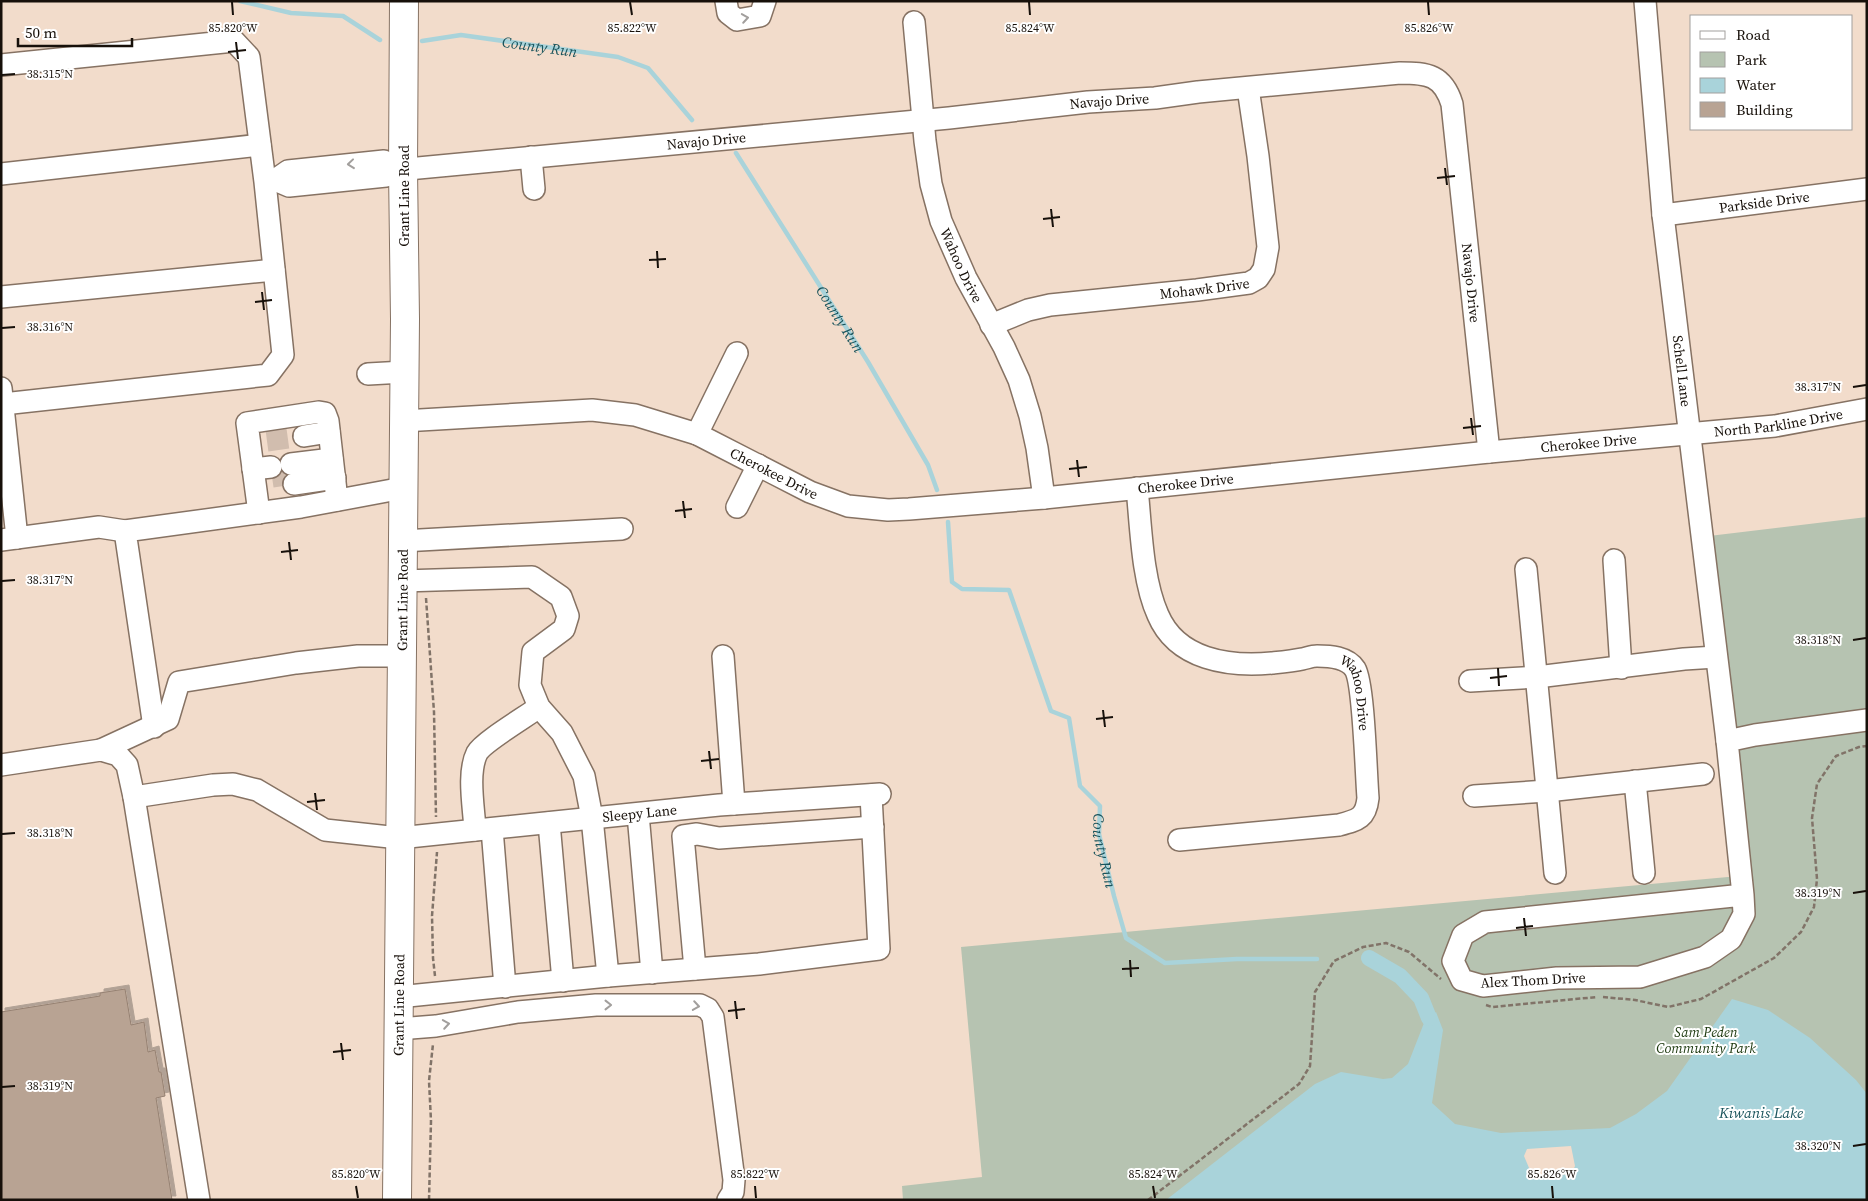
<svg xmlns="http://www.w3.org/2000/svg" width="1868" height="1201" viewBox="0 0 1868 1201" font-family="'Source Serif 4',serif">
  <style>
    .green { fill: #b6c3b1 }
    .water { fill: #a9d3da }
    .pier { fill: #f2dccb }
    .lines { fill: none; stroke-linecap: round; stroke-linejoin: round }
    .stream { stroke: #a9d3da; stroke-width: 4.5 }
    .canal { stroke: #a9d3da; stroke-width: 16 }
    .building { fill: #b8a393; stroke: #958172; filter: url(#shadow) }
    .minor-tunnel { stroke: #d1bdae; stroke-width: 21; stroke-dasharray: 21 11; stroke-linecap: butt }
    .minor-casing { stroke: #867263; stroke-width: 24 }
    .major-casing { stroke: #867263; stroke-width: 30 }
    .path { stroke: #817368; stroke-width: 2.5; stroke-dasharray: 5 2.5; stroke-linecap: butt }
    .minor { stroke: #fff; stroke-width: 21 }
    .major { stroke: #fff; stroke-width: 28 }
    .oneway { stroke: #a29f9d }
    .ticks { fill: none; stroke: #17100a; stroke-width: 2 }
    .labels { text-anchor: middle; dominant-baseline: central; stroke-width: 4; stroke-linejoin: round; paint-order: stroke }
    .street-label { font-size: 14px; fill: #17100a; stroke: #fff }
    .park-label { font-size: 14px; font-style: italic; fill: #1c380e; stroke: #fff }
    .water-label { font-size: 15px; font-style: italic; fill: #1a545c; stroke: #fff }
    .ticks-label { font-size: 12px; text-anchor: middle; fill: #17100a; stroke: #fff; stroke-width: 4; stroke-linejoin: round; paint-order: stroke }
  </style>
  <defs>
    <filter id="shadow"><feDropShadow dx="4" dy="-4" stdDeviation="0" flood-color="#0004"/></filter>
  </defs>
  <rect width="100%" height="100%" fill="#f2dccb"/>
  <path class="green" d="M1867,517V1200H903L902,1186L982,1177L961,947L1750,875L1709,536Z"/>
  <path class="water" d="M1732,999L1768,1010L1810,1038L1856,1080L1867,1094V1200H1166L1315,1084L1341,1072L1383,1079L1392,1078L1408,1064L1424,1023L1436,1012L1443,1030L1432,1103L1455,1124L1501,1133L1610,1128L1636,1114L1667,1091Z"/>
  <path class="pier" d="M1571,1146L1575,1166L1572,1173L1546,1178L1532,1175L1524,1156L1527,1149Z"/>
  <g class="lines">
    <g class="stream">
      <path d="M240,1L291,13L343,16L380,40"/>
      <path id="s1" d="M422,41L461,35L618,57L648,68L692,120"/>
      <path id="s2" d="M736,153L868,362L928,465L937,490"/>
      <path id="s3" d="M948,522L952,582L962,589L1009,590L1051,711L1069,718L1080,786L1100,806L1099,834L1114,896L1126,938L1165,963L1237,959H1317"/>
    </g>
    <path class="canal" d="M1369,958L1400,976L1421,998L1429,1018"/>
  </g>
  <path class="building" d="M125,989L131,1025L144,1022L148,1052L155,1050L159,1072H161L165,1096L156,1098L172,1200H1V1012L100,996V993Z"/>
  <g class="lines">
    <path class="minor-tunnel" d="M267,441L304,436
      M272,477L292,474"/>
    <g class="minor-casing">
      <g id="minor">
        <path d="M726,1L728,13L737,20L760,16L765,1"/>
        <path id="s4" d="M1645,1L1663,215L1727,741"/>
        <path id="s5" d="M914,22L925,141L931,184L941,221L966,278L1004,347L1019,380L1030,416L1037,448L1044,498"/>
        <path d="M1,65L234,41L249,57L265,182L283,355L268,375L3,404"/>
        <path d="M531,157L534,189"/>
        <path d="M1,174L260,145"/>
        <path id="s6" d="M275,180L289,186L386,176L397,170L949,118L1088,102L1155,98L1198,92L1400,73C1428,73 1443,75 1452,104L1489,452"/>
        <path d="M269,181L275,180L288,171L384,161L397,170"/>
        <path id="s7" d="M1663,215L1867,189"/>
        <path d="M1,297L274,270"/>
        <path id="s8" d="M991,325L1028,310L1050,305L1197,290L1249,283L1258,278L1264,269L1268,247L1258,156L1248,88"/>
        <path d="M368,374L404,372"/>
        <path d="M1,388L17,538"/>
        <path id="s9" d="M403,421L592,410L635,415L697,434L810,492L848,506L888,510L909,509L1044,498L1489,452L1775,426L1867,409"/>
        <path d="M697,434L737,353"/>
        <path d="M304,436L329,432"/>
        <path d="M291,464L332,459"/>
        <path d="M253,469L271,467"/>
        <path d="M294,484L335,478"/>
        <path id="s10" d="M1137,488C1141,527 1142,580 1158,615C1177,660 1229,667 1272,663C1282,662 1293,661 1302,659C1307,658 1312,656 1317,656C1330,656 1347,657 1355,669C1364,684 1366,775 1368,798C1366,818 1358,820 1339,825L1179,840"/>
        <path d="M737,507L758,465"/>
        <path d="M259,513L247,423L319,412L325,413L328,421L337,500"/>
        <path d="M1,540L99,527L125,531"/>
        <path d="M402,541L622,529"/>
        <path d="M1614,560L1621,668"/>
        <path d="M1526,569L1555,873"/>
        <path d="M402,581L532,577L561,597L568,616L564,629L533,652L530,685L539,707L562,733L584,776L592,818L608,976"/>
        <path d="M723,656L734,804"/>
        <path d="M1470,681L1537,677L1684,659L1716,657"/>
        <path d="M154,727L125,531L301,507L403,488"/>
        <path d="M101,750L168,719L179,682L296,663L358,656H401"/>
        <path d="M1,765L101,750L118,755L127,765L134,797L199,1200"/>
        <path d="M1635,781L1644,873"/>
        <path d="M1474,796L1547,791L1703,774"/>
        <path id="s11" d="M134,797L213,785L233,784L257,790L325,830L399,838L719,805L880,794"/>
        <path d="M638,814L652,973"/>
        <path d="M549,823L563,981"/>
        <path d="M492,829L505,987"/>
        <path d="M475,830C474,808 467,773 477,753C483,742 527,716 539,707"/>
        <path d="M1743,895L1485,922L1463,935L1453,961L1462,980L1483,986L1557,978L1640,977L1705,957L1731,939L1744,914L1743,895L1727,741L1755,735L1867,720"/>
        <path d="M695,969L683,836L697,834L719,838L873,827"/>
        <path d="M398,997L608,976L759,964L879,949L871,795"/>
        <path d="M398,1029L436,1026L518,1012L596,1005H700L708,1009L713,1017L734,1180L733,1192L728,1200"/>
      </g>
    </g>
    <g class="major-casing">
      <g id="major">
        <path id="s12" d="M397,1200L405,319L403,169L404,1"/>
      </g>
    </g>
    <path class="path" d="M426,598L434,712L436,817
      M435,976L433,958L432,916L437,852
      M1603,997L1635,1000L1668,1007L1701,999L1774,958L1801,932L1814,907L1817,879L1812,818L1817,784L1836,756L1859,747L1867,746
      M1486,1005L1492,1007L1597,997
      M429,1200L431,1121L429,1081L433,1044
      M1148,1200L1299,1084L1310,1066L1315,992L1334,961L1363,947L1386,943L1409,952L1441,979"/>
    <use href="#minor" class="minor"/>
    <use href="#major" class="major"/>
  </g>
  <defs><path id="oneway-chevron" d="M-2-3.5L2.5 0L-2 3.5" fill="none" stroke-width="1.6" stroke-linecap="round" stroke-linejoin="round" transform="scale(1.25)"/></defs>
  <g class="oneway">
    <use href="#oneway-chevron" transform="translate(745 18) rotate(-9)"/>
    <use href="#oneway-chevron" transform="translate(351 164) rotate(174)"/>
    <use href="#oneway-chevron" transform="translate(608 1005)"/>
    <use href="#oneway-chevron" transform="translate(696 1006) rotate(9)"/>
    <use href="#oneway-chevron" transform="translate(446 1024) rotate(-9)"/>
  </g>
  <path class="ticks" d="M232,2L233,15M630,2L632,15M1029,2L1030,15M1428,2L1429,15M236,42L238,59M228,52L246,50M2,75L15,74M1445,168L1447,185M1437,178L1455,176M1051,209L1053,227M1043,219L1060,217M657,251L658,268M649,260L666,259M262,292L264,310M255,302L272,300M2,328L15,327M1853,387L1866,385M1471,418L1473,435M1463,428L1481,426M1077,460L1079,477M1069,469L1087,467M683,501L685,518M675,511L692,509M289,542L291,560M281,552L298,550M2,581L15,580M1853,640L1866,638M1498,668L1499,686M1490,678L1507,676M1103,710L1105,727M1096,719L1113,717M709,751L711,769M701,761L719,759M315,793L317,810M307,802L325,800M2,834L15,833M1853,893L1866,891M1524,918L1526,936M1516,928L1533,926M1130,960L1131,977M1122,969L1139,968M735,1001L737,1019M728,1011L745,1009M341,1043L343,1060M333,1052L351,1050M2,1087L15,1086M1853,1146L1866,1144M356,1186L358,1198M755,1186L756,1198M1153,1186L1155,1198M1552,1186L1553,1198"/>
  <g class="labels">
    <g class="street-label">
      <text stroke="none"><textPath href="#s6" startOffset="841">Navajo Drive</textPath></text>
      <text stroke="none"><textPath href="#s6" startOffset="436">Navajo Drive</textPath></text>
      <text transform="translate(404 196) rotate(-90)">Grant Line Road</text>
      <text stroke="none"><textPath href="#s7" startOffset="102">Parkside Drive</textPath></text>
      <text stroke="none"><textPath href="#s5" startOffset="250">Wahoo Drive</textPath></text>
      <text stroke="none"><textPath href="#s6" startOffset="1380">Navajo Drive</textPath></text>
      <text stroke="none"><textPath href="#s8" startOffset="218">Mohawk Drive</textPath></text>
      <text stroke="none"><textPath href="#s4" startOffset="372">Schell Lane</textPath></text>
      <text stroke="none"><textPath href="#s9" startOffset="1400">North Parkline Drive</textPath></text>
      <text stroke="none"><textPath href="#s9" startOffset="1209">Cherokee Drive</textPath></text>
      <text stroke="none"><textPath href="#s9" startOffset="384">Cherokee Drive</textPath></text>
      <text stroke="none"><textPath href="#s9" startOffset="804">Cherokee Drive</textPath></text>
      <text stroke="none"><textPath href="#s12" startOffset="600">Grant Line Road</textPath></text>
      <text stroke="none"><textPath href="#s10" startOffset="372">Wahoo Drive</textPath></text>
      <text stroke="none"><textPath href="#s11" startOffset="520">Sleepy Lane</textPath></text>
      <text transform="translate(1533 980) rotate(-3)">Alex Thom Drive</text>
      <text stroke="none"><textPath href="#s12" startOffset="195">Grant Line Road</textPath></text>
    </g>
    <g class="park-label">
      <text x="1706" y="1032">Sam Peden<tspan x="1706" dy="16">Community Park</tspan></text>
    </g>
    <g class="water-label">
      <text stroke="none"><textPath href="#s1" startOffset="119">County Run</textPath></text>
      <text stroke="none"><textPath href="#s2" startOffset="196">County Run</textPath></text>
      <text stroke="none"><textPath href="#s3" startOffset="409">County Run</textPath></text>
      <text x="1761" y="1112">Kiwanis Lake</text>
    </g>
  </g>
  <g class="ticks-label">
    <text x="233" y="32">85.820°W</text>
    <text x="632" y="32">85.822°W</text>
    <text x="1030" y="32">85.824°W</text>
    <text x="1429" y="32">85.826°W</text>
    <text x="50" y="78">38.315°N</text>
    <text x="50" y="331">38.316°N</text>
    <text x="1818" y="391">38.317°N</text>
    <text x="50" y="584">38.317°N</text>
    <text x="1818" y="644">38.318°N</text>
    <text x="50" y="837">38.318°N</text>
    <text x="1818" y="897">38.319°N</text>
    <text x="50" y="1090">38.319°N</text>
    <text x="1818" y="1150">38.320°N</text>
    <text x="356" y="1178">85.820°W</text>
    <text x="755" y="1178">85.822°W</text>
    <text x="1153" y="1178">85.824°W</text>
    <text x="1552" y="1178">85.826°W</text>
  </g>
  <rect width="1868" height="1201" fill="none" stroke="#17100a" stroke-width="5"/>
  <rect x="1690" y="15" width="162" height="115" fill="#ffffff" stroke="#a29f9d"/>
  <rect x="1700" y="31" width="25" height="8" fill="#ffffff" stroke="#a29f9d"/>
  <text x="1736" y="40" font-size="15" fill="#17100a">Road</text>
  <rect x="1700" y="52" width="25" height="15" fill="#b6c3b1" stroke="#a29f9d"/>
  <text x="1736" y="65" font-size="15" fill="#17100a">Park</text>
  <rect x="1700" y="78" width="25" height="15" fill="#a9d3da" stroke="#a29f9d"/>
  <text x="1736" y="90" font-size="15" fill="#17100a">Water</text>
  <rect x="1700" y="102" width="25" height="15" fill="#b8a393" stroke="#a29f9d"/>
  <text x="1736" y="115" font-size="15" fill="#17100a">Building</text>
  <path d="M18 38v8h114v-8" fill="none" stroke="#17100a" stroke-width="2.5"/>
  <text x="25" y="38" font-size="15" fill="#17100a" stroke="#ffffff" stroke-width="4" paint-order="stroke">50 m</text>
</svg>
